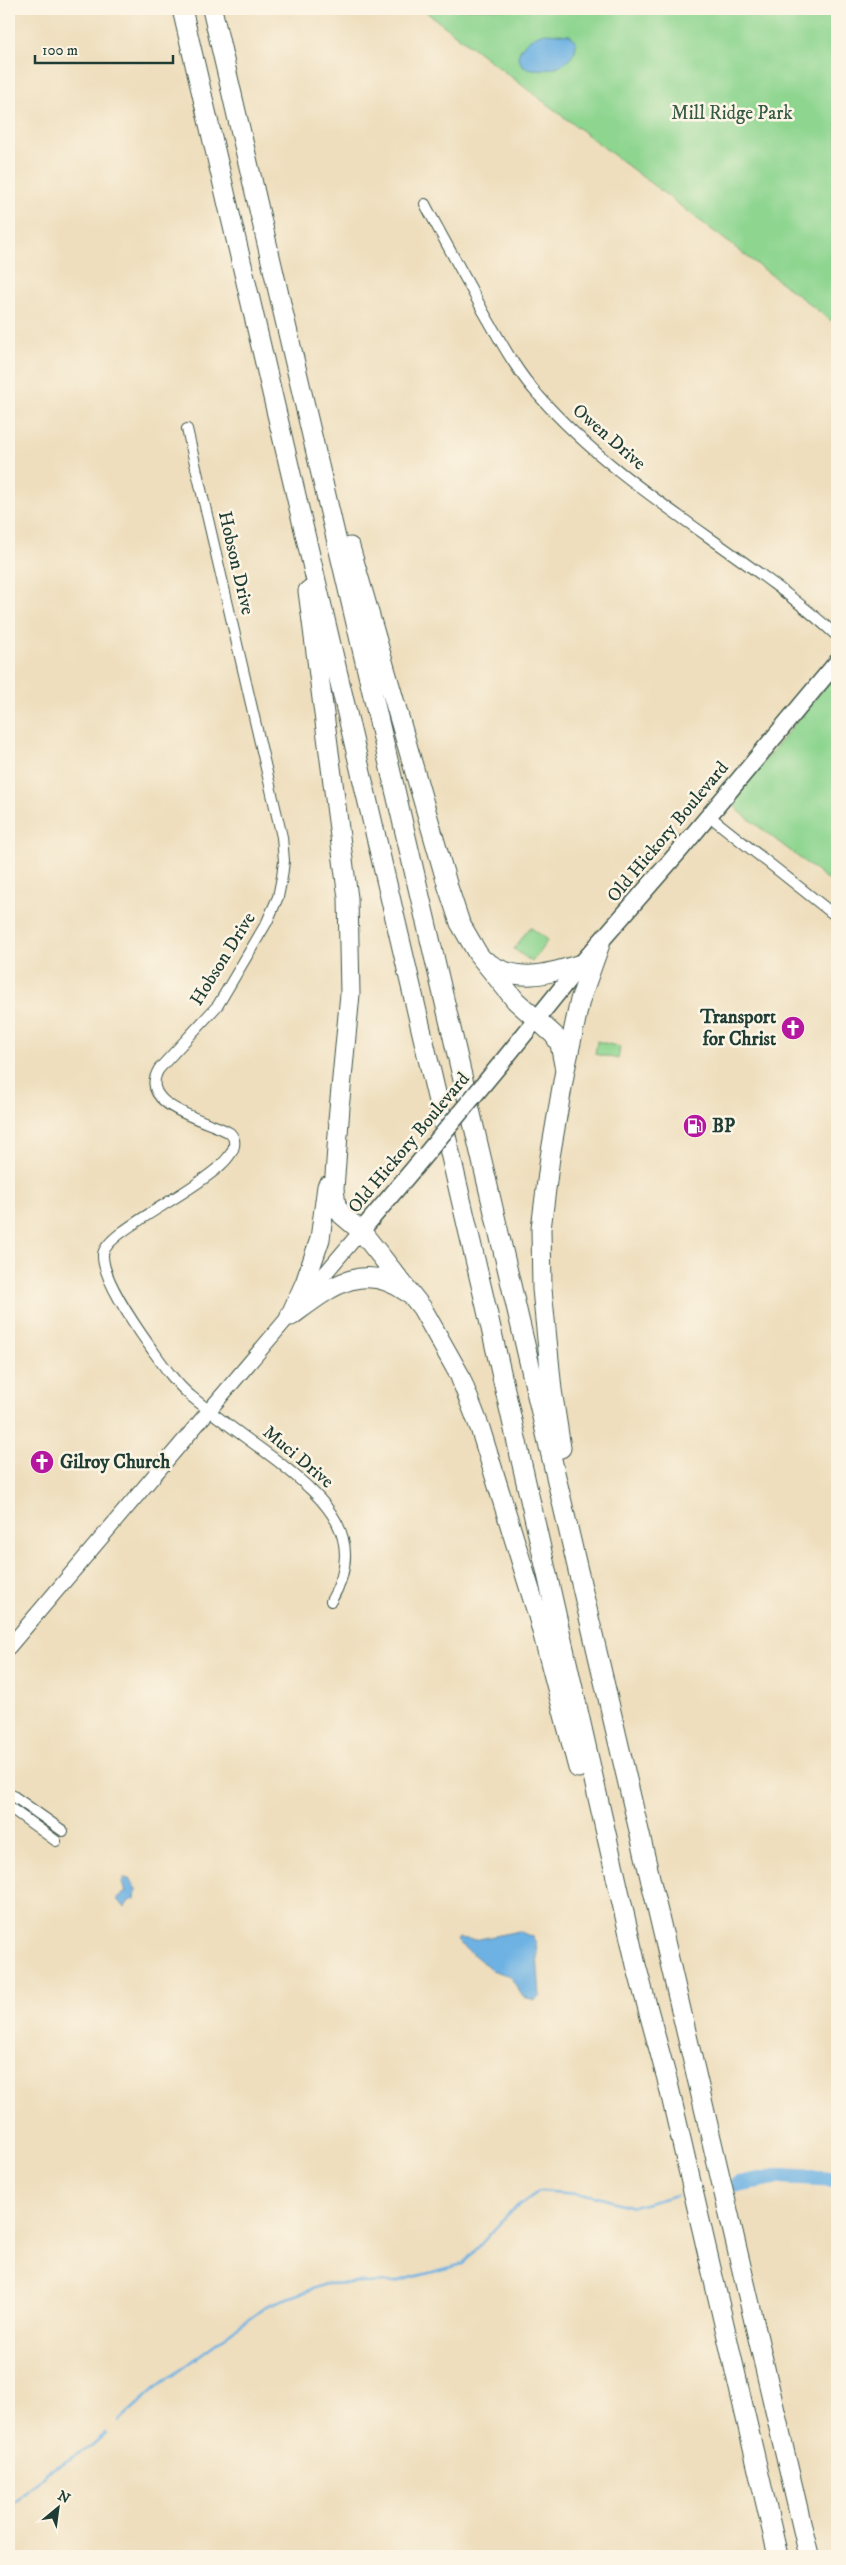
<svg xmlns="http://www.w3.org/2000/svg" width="846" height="2565" viewBox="0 0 846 2565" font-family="'IM FELL DW Pica',serif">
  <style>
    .green { fill: #8ed590; stroke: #568962 }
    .water { fill: #6eb2e3; stroke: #46788c }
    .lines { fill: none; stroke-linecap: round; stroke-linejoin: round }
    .stream { stroke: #6eb2e3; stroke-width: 2.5 }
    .river { stroke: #6eb2e3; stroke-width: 16 }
    .minor-casing { stroke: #3e5549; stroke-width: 12 }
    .secondary-casing { stroke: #3e5549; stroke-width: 16 }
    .primary-casing { stroke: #3e5549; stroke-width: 19 }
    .motorway-casing { stroke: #3e5549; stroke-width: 21 }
    .minor { stroke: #fff; stroke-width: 10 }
    .secondary { stroke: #fff; stroke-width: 14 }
    .primary { stroke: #fff; stroke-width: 16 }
    .motorway { stroke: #fff; stroke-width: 19 }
    .primary-bridge-casing { stroke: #3e5549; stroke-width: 19; stroke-linecap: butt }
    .primary-bridge { stroke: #fff; stroke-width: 16 }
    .labels { text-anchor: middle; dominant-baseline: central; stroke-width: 5; stroke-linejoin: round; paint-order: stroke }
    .park-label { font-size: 19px; fill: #355b46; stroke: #fcf5e5 }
    .street-label { font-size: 19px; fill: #1f3d34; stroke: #fcf5e5 }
    .poi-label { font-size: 19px; font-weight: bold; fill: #1f3d34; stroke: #fcf5e5; text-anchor: start }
  </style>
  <rect width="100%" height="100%" fill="#fcf5e5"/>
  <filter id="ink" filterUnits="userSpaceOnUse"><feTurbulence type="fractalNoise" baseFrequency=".02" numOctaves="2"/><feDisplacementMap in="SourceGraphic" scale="10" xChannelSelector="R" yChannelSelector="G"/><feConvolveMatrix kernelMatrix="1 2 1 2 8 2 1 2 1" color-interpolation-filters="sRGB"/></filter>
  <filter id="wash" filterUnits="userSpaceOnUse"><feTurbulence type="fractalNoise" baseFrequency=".0096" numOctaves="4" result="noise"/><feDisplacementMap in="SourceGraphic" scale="20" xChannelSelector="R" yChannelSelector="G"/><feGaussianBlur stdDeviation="1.12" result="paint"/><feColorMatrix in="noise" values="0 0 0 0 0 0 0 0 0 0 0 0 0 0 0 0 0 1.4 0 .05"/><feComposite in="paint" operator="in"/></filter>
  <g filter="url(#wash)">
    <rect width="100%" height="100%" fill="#eedebd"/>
    <path class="green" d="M422,9H837V325Z
      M837,672V887L740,812L733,804L743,787Z
      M530,927L548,940L532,962L514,949Z
      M597,1041L620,1047L618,1059L595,1054Z"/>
    <path class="water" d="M545,33L570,35L576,42C577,68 542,73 523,67L518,57C521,43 533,36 545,33Z
      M124,1878L129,1879L136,1889L135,1899L129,1901L125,1907L116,1899L126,1892L122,1883Z
      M519,1931L532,1937L536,1942L540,1996L535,2000L523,1997L510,1976L492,1970L457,1941L459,1938L474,1940Z"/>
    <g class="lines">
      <path class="stream" d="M119,2421L159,2385L268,2305L326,2284L395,2282L463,2264L509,2213L539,2191L590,2195L633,2207L677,2195
        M9,2508L47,2472L89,2448L106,2433"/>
      <path class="river" d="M738,2184L780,2176L837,2179"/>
    </g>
  </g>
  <g filter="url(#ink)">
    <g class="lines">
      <g class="minor-casing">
        <path id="minor" d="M425,204C444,240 464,275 483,311C500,340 516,371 539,396C624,493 743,550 837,636
          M187,429L282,837L284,861L282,877L278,897L267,922L218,1005L159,1069C136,1107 209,1120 230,1133C262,1167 105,1224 103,1255C102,1279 137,1328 151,1348C163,1365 176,1384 192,1397C220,1420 251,1441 280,1463C326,1500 368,1538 331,1601
          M708,815L837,917
          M9,1793L63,1831
          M9,1807L56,1841"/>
      </g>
      <g class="secondary-casing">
        <path id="secondary" d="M9,1647L361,1231"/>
      </g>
      <g class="primary-casing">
        <path id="primary" d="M502,1062L581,964L681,849L837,662
          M361,1231L416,1166"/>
      </g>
      <g class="motorway-casing">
        <path id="motorway" d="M182,9L485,1302L636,1965L667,2079L778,2556
          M212,9L809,2556
          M350,547L448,887L460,923L478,954L516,1001L554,1035L560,1044L565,1070
          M308,591L348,898L350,994L338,1120
          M487,962C518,984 548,974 581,964
          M340,1107L334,1189L336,1205L342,1215L361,1231L422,1308L459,1374L480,1428L538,1616L578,1768
          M290,1316L305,1283L320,1239L327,1186
          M291,1316C328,1289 362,1259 407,1292
          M561,1448L552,1390L542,1289L541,1229L550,1157L565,1070L580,1000L600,944"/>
      </g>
      <use href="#minor" class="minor"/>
      <use href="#secondary" class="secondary"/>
      <use href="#primary" class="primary"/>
      <use href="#motorway" class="motorway"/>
      <g class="primary-bridge-casing">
        <path id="primary-bridge" d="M416,1166L502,1062"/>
      </g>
      <use href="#primary-bridge" class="primary-bridge"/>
    </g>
  </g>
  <defs>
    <g id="church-disc" transform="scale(1.25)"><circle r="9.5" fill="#b5179e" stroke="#fcf5e5"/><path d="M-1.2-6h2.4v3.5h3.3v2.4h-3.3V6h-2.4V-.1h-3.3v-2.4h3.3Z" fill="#fff"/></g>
    <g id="fuel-disc" transform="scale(1.25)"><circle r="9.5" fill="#b5179e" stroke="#fcf5e5"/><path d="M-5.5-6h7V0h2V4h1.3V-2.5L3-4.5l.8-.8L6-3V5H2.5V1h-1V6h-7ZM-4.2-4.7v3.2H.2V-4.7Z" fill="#fff"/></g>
  </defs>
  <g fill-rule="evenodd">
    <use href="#church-disc" x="793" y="1028"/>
    <use href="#fuel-disc" x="695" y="1126"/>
    <use href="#church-disc" x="42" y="1462"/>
  </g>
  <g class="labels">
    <g class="park-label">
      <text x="732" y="113">Mill Ridge Park</text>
    </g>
    <g class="street-label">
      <text transform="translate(609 437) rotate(41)">Owen Drive</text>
      <text transform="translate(236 563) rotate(77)">Hobson Drive</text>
      <text transform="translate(668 832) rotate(-50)">Old Hickory Boulevard</text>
      <text transform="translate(223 959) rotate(-58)">Hobson Drive</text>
      <text transform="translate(409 1143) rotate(-50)">Old Hickory Boulevard</text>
      <text transform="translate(298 1457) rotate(40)">Muci Drive</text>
    </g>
    <g class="poi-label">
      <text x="776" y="1017" text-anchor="end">Transport<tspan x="776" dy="22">for Christ</tspan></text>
      <text x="712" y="1126">BP</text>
      <text x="60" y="1462">Gilroy Church</text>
    </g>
  </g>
  <rect width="846" height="2565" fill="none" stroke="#fcf5e5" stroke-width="30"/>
  <g transform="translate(58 2508) rotate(29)" stroke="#fcf5e5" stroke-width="4" paint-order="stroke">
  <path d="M0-4L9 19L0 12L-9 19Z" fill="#1f3d34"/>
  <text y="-8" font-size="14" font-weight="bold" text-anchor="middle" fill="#1f3d34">N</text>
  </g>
  <path d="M35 55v8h138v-8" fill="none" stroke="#1f3d34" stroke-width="2.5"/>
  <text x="42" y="55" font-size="15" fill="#1f3d34" stroke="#fcf5e5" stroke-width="4" paint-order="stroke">100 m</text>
</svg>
